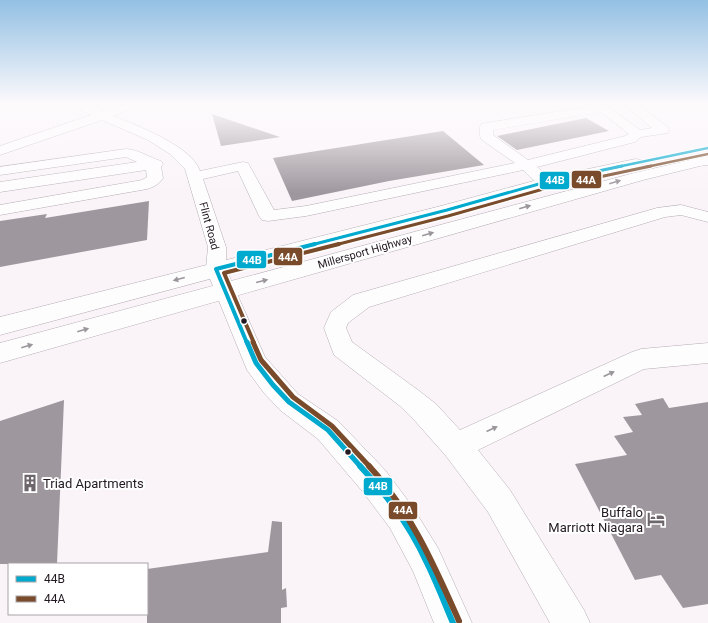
<svg xmlns="http://www.w3.org/2000/svg" width="708" height="623" viewBox="0 0 708 623" font-family="Roboto,sans-serif">
  <style>
    .building { fill: #9f979e }
    .lines { fill: none; stroke-linecap: round; stroke-linejoin: round }
    .minor-casing { stroke: #b4adb3; stroke-width: 1 }
    .major-casing { stroke: #b4adb3; stroke-width: 1 }
    .highway-casing { stroke: #b4adb3; stroke-width: 1 }
    .minor { fill: #fefdfe; fill-rule: evenodd }
    .major { fill: #fefdfe; fill-rule: evenodd }
    .highway { fill: #fefdfe; fill-rule: evenodd }
    .bus-1-far4-casing { stroke: #fff; stroke-width: 4.5 }
    .bus-1-far3-casing { stroke: #fff; stroke-width: 5.5 }
    .bus-1-far2-casing { stroke: #fff; stroke-width: 7 }
    .bus-1-far1-casing { stroke: #fff; stroke-width: 8 }
    .bus-1-casing { stroke: #fff; stroke-width: 9 }
    .bus-2-far4-casing { stroke: #fff; stroke-width: 4.5 }
    .bus-2-far3-casing { stroke: #fff; stroke-width: 5.5 }
    .bus-2-far2-casing { stroke: #fff; stroke-width: 7 }
    .bus-2-far1-casing { stroke: #fff; stroke-width: 8 }
    .bus-2-casing { stroke: #fff; stroke-width: 9 }
    .bus-1-far4 { stroke: #00a9ce; stroke-width: 2.5 }
    .bus-1-far3 { stroke: #00a9ce; stroke-width: 3 }
    .bus-1-far2 { stroke: #00a9ce; stroke-width: 4 }
    .bus-1-far1 { stroke: #00a9ce; stroke-width: 5 }
    .bus-1 { stroke: #00a9ce; stroke-width: 6 }
    .bus-2-far4 { stroke: #7a4b2a; stroke-width: 2.5 }
    .bus-2-far3 { stroke: #7a4b2a; stroke-width: 3 }
    .bus-2-far2 { stroke: #7a4b2a; stroke-width: 4 }
    .bus-2-far1 { stroke: #7a4b2a; stroke-width: 5 }
    .bus-2 { stroke: #7a4b2a; stroke-width: 6 }
    .oneway { fill: #9b969b }
    .bus-dot { fill: #221921; stroke: #fff; stroke-width: 1.5 }
    .labels { text-anchor: middle; dominant-baseline: central; stroke-width: 4; stroke-linejoin: round; paint-order: stroke }
    .street-label { font-size: 11px; fill: #221921; stroke: #fff }
    .near-poi-label { font-size: 13px; fill: #221921; stroke: #fff; text-anchor: start }
    .line-badge { stroke: #fff; stroke-width: 1.5 }
    .badge-label { font-size: 11px; text-anchor: middle; font-weight: bold; fill: #fff }
  </style>
  <rect width="100%" height="100%" fill="#faf4f9"/>
  <path class="building" d="M212,114L280,137L221,146Z
    M586,118L609,131L517,150L497,136Z
    M443,131L484,165L389,181L292,201L273,158Z
    M149,201L147,240L0,267V221L47,214L45,218Z
    M663,398L669,408L708,402V604L683,608L661,575L635,580L575,464L627,455L614,436L633,432L623,417L642,415L635,404Z
    M64,400L57,564H0V421Z
    M272,521L282,522V590L286,588L287,607L281,608V623H147V569L268,552Z"/>
  <g class="lines">
    <g class="minor-casing">
      <path id="minor" d="M71,105H88L103,111L120,105H138L136,107L113,116C136,125 192,146 200,171L243,162L248,163L274,210L306,206L515,163L482,140C479,136 479,129 481,124L486,123L598,105L607,106L640,130L652,128L624,105H638L668,127L669,130L668,133L641,137L635,142L537,167L554,182L551,185C539,188 532,178 523,170L306,216L268,221L262,220L259,216L238,171L203,179L226,247V269L265,357L298,394L338,421L385,470L412,506L438,548L472,623H434L413,571L390,528L363,492L318,439L280,410L264,393L247,370L206,269L208,247L185,169L170,154L148,140L102,120L0,155V146L91,115L73,107ZM601,112L629,134L625,136L528,160L493,135V130Z
        M126,149C138,149 150,158 161,161L163,164L161,167L163,178C159,184 154,187 147,189L0,215V205L142,180L147,177L146,170L0,192V182L137,162L126,157L0,175V167Z
        M681,205L708,212V222L681,215L665,217L369,307L348,323L346,328L352,342L418,390L436,404L460,430L632,352L641,349L708,343V363L644,369L478,450L510,490L584,610L590,623H550L488,512L446,456L416,422L400,406L334,355L324,328L331,312L353,295L657,208Z"/>
    </g>
    <g class="major-casing">
      <path id="major" d="M708,156V164L643,180L0,363V343L634,173Z
        M636,159L641,160L643,163L641,166L549,186L453,214L0,335V317L441,206L541,179Z"/>
    </g>
    <g class="highway-casing">
      <path id="highway" d="M708,157V165L695,166L690,165L688,162L690,159Z"/>
    </g>
    <use href="#minor" class="minor"/>
    <use href="#major" class="major"/>
    <use href="#highway" class="highway"/>
    <g class="bus-1-far4-casing">
      <path id="bus-1-far4" d="M617,167L708,148"/>
    </g>
    <g class="bus-1-far3-casing">
      <path id="bus-1-far3" d="M311,245L447,210L546,182L622,166"/>
    </g>
    <g class="bus-1-far2-casing">
      <path id="bus-1-far2" d="M247,343L216,269L315,244"/>
    </g>
    <g class="bus-1-far1-casing">
      <path id="bus-1-far1" d="M247,342L256,363L273,385L289,402L328,430L361,467"/>
    </g>
    <g class="bus-1-casing">
      <path id="bus-1" d="M360,466C386,494 410,526 426,561C436,581 444,602 453,623"/>
    </g>
    <g class="bus-2-far4-casing">
      <path id="bus-2-far4" d="M646,167L708,154"/>
    </g>
    <g class="bus-2-far3-casing">
      <path id="bus-2-far3" d="M335,245L448,216L547,188L651,166"/>
    </g>
    <g class="bus-2-far2-casing">
      <path id="bus-2-far2" d="M254,343L224,273L339,244"/>
    </g>
    <g class="bus-2-far1-casing">
      <path id="bus-2-far1" d="M253,342L261,360L293,397L332,426L370,467"/>
    </g>
    <g class="bus-2-casing">
      <path id="bus-2" d="M369,466C411,512 434,565 459,621"/>
    </g>
    <use href="#bus-1-far4" class="bus-1-far4"/>
    <use href="#bus-1-far3" class="bus-1-far3"/>
    <use href="#bus-1-far2" class="bus-1-far2"/>
    <use href="#bus-1-far1" class="bus-1-far1"/>
    <use href="#bus-1" class="bus-1"/>
    <use href="#bus-2-far4" class="bus-2-far4"/>
    <use href="#bus-2-far3" class="bus-2-far3"/>
    <use href="#bus-2-far2" class="bus-2-far2"/>
    <use href="#bus-2-far1" class="bus-2-far1"/>
    <use href="#bus-2" class="bus-2"/>
  </g>
  <defs><path id="oneway-solid" d="M-6-.8H1V-3.2L6.5 0L1 3.2V.8H-6Z"/></defs>
  <g class="oneway">
    <use href="#oneway-solid" transform="translate(615 182) rotate(-16)"/>
    <use href="#oneway-solid" transform="translate(525 207) rotate(-16)"/>
    <use href="#oneway-solid" transform="translate(428 234) rotate(-16)"/>
    <use href="#oneway-solid" transform="translate(179 279) rotate(165)"/>
    <use href="#oneway-solid" transform="translate(262 281) rotate(-14)"/>
    <use href="#oneway-solid" transform="translate(83 330) rotate(-16)"/>
    <use href="#oneway-solid" transform="translate(27 346) rotate(-16)"/>
    <use href="#oneway-solid" transform="translate(609 374) rotate(-25)"/>
    <use href="#oneway-solid" transform="translate(492 429) rotate(-25)"/>
  </g>
  <linearGradient id="sky" x2="0" y2="1"><stop stop-color="#93c0e3"/><stop offset="0.54" stop-color="#fdfafc"/><stop offset="1" stop-color="#fdfafc" stop-opacity="0"/></linearGradient>
  <rect width="708" height="193" fill="url(#sky)"/>
  <defs>
    <g id="building-bare" transform="scale(1.38)"><path d="M-4-6H4V6H1V3H-1V6H-4ZM-2.5-4.3h1.7v1.8h-1.7ZM.8-4.3h1.7v1.8H.8ZM-2.5-1h1.7V.8h-1.7ZM.8-1h1.7V.8H.8Z" fill="#6e666d" stroke="#fff" stroke-width="2.5" paint-order="stroke"/></g>
    <g id="hotel-bare" transform="scale(1.38)"><path d="M-6-4.5h1.5V1H6V5H4.5V3h-9V5H-6ZM-4 0a1.8 1.8 0 1 1 3.6 0ZM.5 0V-2.5h3Q6-2.5 6 0Z" fill="#6e666d" stroke="#fff" stroke-width="2.5" paint-order="stroke"/></g>
  </defs>
  <g fill-rule="evenodd">
    <use href="#building-bare" x="30" y="483"/>
    <use href="#hotel-bare" x="656" y="519"/>
  </g>
  <g class="bus-dot">
    <circle cx="244" cy="321" r="3.5"/>
    <circle cx="348" cy="452" r="3.5"/>
  </g>
  <g class="labels">
    <g class="street-label">
      <text transform="translate(209 226) rotate(75)">Flint Road</text>
      <text transform="translate(365 252) rotate(-16)">Millersport Highway</text>
    </g>
    <g class="near-poi-label">
      <text x="43" y="483">Triad Apartments</text>
      <text x="643" y="512" text-anchor="end">Buffalo<tspan x="643" dy="15">Marriott Niagara</tspan></text>
    </g>
  </g>
  <g class="line-badge">
    <rect x="571" y="170" width="31" height="19" rx="4" fill="#7a4b2a"/>
    <rect x="539" y="171" width="31" height="19" rx="4" fill="#00a9ce"/>
    <rect x="273" y="247" width="30" height="19" rx="4" fill="#7a4b2a"/>
    <rect x="236" y="250" width="31" height="19" rx="4" fill="#00a9ce"/>
    <rect x="363" y="477" width="30" height="19" rx="4" fill="#00a9ce"/>
    <rect x="388" y="501" width="30" height="19" rx="4" fill="#7a4b2a"/>
  </g>
  <g class="badge-label">
    <text x="586" y="184">44A</text>
    <text x="555" y="184">44B</text>
    <text x="288" y="261">44A</text>
    <text x="252" y="264">44B</text>
    <text x="378" y="490">44B</text>
    <text x="403" y="514">44A</text>
  </g>
  <rect x="8" y="563" width="140" height="52" fill="#ffffff" stroke="#a7a3a6"/>
  <rect x="16" y="576" width="20" height="6" fill="#00a9ce" stroke="#a7a3a6"/>
  <text x="44" y="583" font-size="12" fill="#221921">44B</text>
  <rect x="16" y="596" width="20" height="6" fill="#7a4b2a" stroke="#a7a3a6"/>
  <text x="44" y="603" font-size="12" fill="#221921">44A</text>
</svg>
